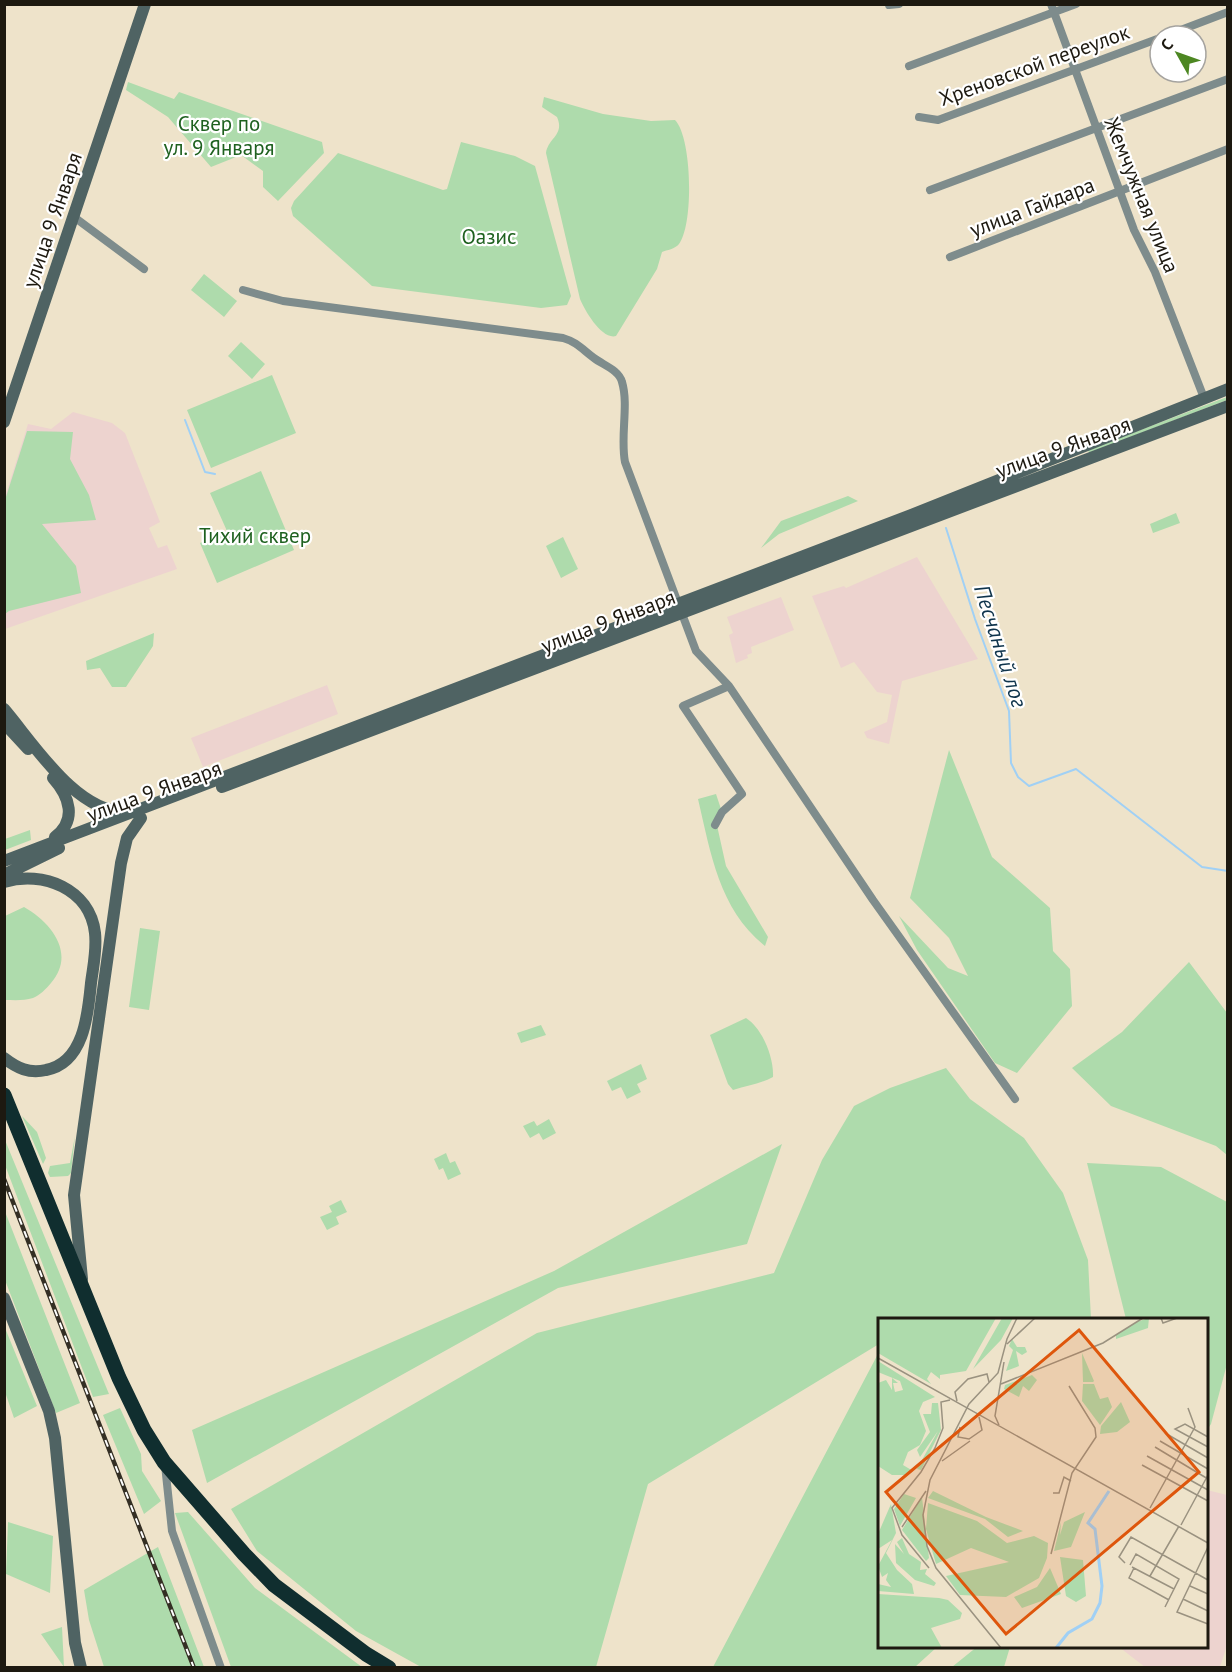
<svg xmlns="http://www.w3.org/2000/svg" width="1232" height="1672" viewBox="0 0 1232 1672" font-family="'PT Sans',sans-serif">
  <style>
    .commercial { fill: #edd3cf }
    .green { fill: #aedbac }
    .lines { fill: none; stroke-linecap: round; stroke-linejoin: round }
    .stream { stroke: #a0d0f5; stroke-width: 2 }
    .street { stroke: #7e8c8c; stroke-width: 8 }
    .secondary { stroke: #4f6363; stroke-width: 12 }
    .highway { stroke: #102e2f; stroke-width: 15 }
    .rail-casing { stroke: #342f24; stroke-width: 4.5 }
    .rail { stroke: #fff; stroke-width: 2; stroke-dasharray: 7; stroke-linecap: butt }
    .labels { text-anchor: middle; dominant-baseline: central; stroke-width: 4.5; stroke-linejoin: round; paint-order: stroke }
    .street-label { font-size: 21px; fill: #1d1910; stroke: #fff }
    .park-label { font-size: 21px; fill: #1e611f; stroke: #fff }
    .water-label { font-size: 22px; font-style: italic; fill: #0f344c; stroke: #fff }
    .inset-river { fill: none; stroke: #a0d0f5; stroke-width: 3 }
    .inset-road { fill: none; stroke: #9a9280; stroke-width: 1.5 }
    .view { fill: #de560c; fill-opacity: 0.15; stroke: #de560c; stroke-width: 3 }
    .inset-edge { fill: none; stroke: #1d1910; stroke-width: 3 }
  </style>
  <rect width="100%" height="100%" fill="#eee3ca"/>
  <path class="commercial" d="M73,412L112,423L125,433L160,522L149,528L158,548L167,545L177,569L5,629V497L28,424L51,429Z
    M917,557L978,659L902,681L889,744L867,738L864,732L887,722L892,695L877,692L854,662L841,668L812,596L844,586L846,588Z
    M781,597L794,630L751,647L752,653L747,655L748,658L736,663L729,635L733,633L727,617Z
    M327,685L338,714L203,767L191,738Z
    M1207,1490L1227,1495V1645L1220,1667H1145L1119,1647L1206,1646Z"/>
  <path class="green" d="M128,82L174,99L179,92L322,142L324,153L278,201L263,187V171L241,155L211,167L168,117L126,90Z
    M544,97L603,114L651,121L675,120C692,137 694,224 679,244C675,249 667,250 662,252L657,269L616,336C602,340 585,311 580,299L546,153C548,138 565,135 557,117L542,107Z
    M461,142L515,156L535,166L571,296L567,305L541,308L372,286L293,216L291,208L294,201L338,153L443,190L447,189Z
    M204,274L237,301L224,317L191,290Z
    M241,342L265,364L252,379L228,356Z
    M272,375L296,433L211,468L187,410Z
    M1227,397V400L1089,453L1088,450Z
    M27,431L73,432L70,459L89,495L96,520L42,524L76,566L81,593L9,611L5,614V500Z
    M261,471L294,550L217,583L200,543L227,531L210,493Z
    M848,496L858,501L779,534L761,548L781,521Z
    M1176,513L1180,523L1153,533L1150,524Z
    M563,537L578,569L561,578L546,546Z
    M154,633L153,646L126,687H112L100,668L87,670L86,661Z
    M949,750L992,857L1050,908L1053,951L1070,969L1072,1006L1017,1073L995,1063L917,950L899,916L948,968L968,976L949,938L910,898Z
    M716,794L722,812L716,821L726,866L768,937L765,946C719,909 711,854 698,799Z
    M30,830L31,840L5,850V839Z
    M24,907C52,923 76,954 51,983C46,989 40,995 33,998C24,1001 13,1000 5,1000V916Z
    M140,928L160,931L149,1010L129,1007Z
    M1189,962L1227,1013V1155L1216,1146L1111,1106L1072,1068L1122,1032Z
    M746,1018C763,1029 774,1058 773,1077C760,1084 748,1085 733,1090L728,1084L710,1035Z
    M541,1025L546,1035L521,1043L517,1033Z
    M641,1064L647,1079L637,1084L641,1092L627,1099L621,1087L612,1091L607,1081Z
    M946,1068L970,1099L1024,1138L1063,1193L1088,1260L1091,1319L880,1320L879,1344L648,1484L596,1667H421L356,1631L257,1551L231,1509L537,1333L774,1273L822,1160L854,1106L890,1088Z
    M22,1116L37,1132L46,1158L43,1164Z
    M549,1119L556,1133L543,1140L539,1133L530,1138L523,1126L534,1121L537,1126Z
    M75,1136L71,1173L68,1176L50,1177L48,1173L50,1166L70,1163Z
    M4,1140H5L109,1394L93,1397L5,1165Z
    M782,1144L747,1244L558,1288L207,1483L192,1430L554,1271Z
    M446,1153L450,1163L455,1161L461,1174L448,1180L443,1168L439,1170L434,1159Z
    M1087,1163L1161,1167L1227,1202V1364L1211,1424L1207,1430L1206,1320L1126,1319Z
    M341,1200L347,1212L336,1217L339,1224L327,1230L320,1217L332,1212L329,1206Z
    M4,1209L80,1403L56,1413L5,1280Z
    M5,1328L37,1406L14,1418L5,1392Z
    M879,1352L880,1646L937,1647L915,1667H713Z
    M120,1408L141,1454L142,1471L161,1501L144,1514L103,1415Z
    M188,1512L255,1588L362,1667H231L175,1513Z
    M8,1522L53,1536L50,1593L6,1574Z
    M158,1547L204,1667H104L89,1620L84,1590Z
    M62,1627L64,1667L41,1634Z
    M978,1646L1010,1647L1004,1667H952Z"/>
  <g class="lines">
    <path class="stream" d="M185,420L205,472L215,474
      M946,528L975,619L1009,711L1011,763L1018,777L1029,786L1076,769L1202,867L1228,871"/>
    <path class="street" d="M1051,4L1134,230L1155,272L1204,398
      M889,5L899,4
      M1165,36L1228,12
      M909,66L1076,4
      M919,117L938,120L1160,38
      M930,190L1228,79
      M74,217L144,269
      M950,257L1228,149
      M243,290L283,301L563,338C577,342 583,350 594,358C603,365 619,370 622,382C629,405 620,437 625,462L696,651L729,686L873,900L1015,1099
      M715,825L722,812L742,794L683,706L729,686
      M165,1465L172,1531L221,1668"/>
    <path class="secondary" d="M4,422L145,4
      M4,709C34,744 77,814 127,812
      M4,723L28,749
      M53,778C70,797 77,820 55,837
      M222,787L1228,406
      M4,861L911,515L1228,389
      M4,875L59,848
      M4,882C43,870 90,889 95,933C97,950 93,967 91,983C88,1014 84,1063 46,1070C29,1074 17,1068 4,1058
      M82,1279L74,1195L121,863L127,838L141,818
      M4,1298L49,1411L55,1438L75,1643L81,1668"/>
    <path class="highway" d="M4,1095L119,1378L144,1430L164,1462L244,1554L274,1585L366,1654L389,1668"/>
    <g class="rail-casing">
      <path id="rail" d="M4,1179L194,1668"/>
    </g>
    <use href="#rail" class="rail"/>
  </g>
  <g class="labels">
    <g class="street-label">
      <text transform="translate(1034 65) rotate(-20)">Хреновской переулок</text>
      <text transform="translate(1142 195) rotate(68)">Жемчужная улица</text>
      <text transform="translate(1032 207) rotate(-21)">улица Гайдара</text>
      <text transform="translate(52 220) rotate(-71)">улица 9 Января</text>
      <text transform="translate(1063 447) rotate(-20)">улица 9 Января</text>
      <text transform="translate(608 621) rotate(-21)">улица 9 Января</text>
      <text transform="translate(154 791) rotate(-20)">улица 9 Января</text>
    </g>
    <g class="park-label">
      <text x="219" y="123">Сквер по<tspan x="219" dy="24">ул. 9 Января</tspan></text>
      <text x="489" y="236">Оазис</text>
      <text x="255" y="535">Тихий сквер</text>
    </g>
    <g class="water-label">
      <text transform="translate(1001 646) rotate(72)">Песчаный лог</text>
    </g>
  </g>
  <g transform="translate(878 1318)">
    <rect width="330" height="330" fill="#eee3ca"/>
    <path d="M0,0H118L88,53L62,57V61L53,54L49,61L53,66L0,35ZM124,0H135L123,22L95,51ZM271,0L270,10L238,21V17L258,4ZM134,21L139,29H147L149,34L144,37L138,33L141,48L128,53L135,32L131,28ZM204,35L216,63L215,64H205ZM0,43L57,79L45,84L41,93L48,113L42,127L30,134L25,147L35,153L30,157H14L0,148V65L8,62L14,72V60L20,65H15L17,74L25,72L22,63L0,54ZM154,57L159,62L151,73L145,68L141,79L126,71L127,67ZM216,66L222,81L230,79L234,89L222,107L204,83L205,66ZM243,84L252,104L239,114L222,116L223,108ZM54,85H60L63,112L43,152L39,151L60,113L42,139L39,132L52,114L45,96H53ZM55,173L108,199L145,213L130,219L107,201L50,180ZM26,176L38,180L22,208L16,191ZM44,179L51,240L48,243L24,212ZM50,185L99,203L129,225L156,218L170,225L169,240L161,260L128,279L82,277L68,258L131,244L93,230L58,246L48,211ZM13,186L18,215L8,235L19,252L34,266L36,276L0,273V266L13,269L8,262L10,255L4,259L0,248L14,222L0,231V216ZM207,194L193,229L176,233L183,204L182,217L186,204ZM24,220L31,236L43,244L42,252L49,251L47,256L58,265L56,268L37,262L18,245L17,226L26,236L19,224ZM182,239L205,242L208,278L198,284L188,278ZM172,250L183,276L144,290L136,279L159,269ZM0,276L61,280L70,282L84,295L82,301L53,310L64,330H0Z" fill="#aedbac"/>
    <path class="inset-river" d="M178,330L190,315L214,301L222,285L224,268L217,211L210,205L231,173"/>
    <path class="inset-road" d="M283,0L285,5L299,0M129,26L157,0M0,40L330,225M123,66L225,25L265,0M79,83L77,74L90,61L109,56L111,64M121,107L117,98L126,44M82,109L80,119L91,121L104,112L101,99M287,115L330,140M330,119L307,106L297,111L330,129M282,123L330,151M277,129L330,161M269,138L330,172M64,143L92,123M264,147L330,183M175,175H181L186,159L193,163M272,190L317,109L310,90M303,207L330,157M24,209L48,173M330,229L299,294L330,306M173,236L194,155L218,119L217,110L191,68M247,245L241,239L253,219L330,262M252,247L258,236L301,261L287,289M254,249L296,271M51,250L24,217L14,190L43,154L57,130L65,110L63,84L72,82M256,250L251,260L291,282M272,258L301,208M312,268L330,276M305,281L330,293M123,330L58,250L49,228L45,197L52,162L91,86L120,55L129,21L139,0"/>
    <path class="view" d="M201,12L321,154L128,316L8,174Z"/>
    <rect width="330" height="330" class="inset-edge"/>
  </g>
  <rect width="1232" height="1672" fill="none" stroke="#1d1910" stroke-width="12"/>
  <g transform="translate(1178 54) rotate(310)"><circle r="28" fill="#ffffff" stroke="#a5a39f" stroke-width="1.5"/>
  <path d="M0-4.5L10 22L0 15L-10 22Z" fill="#4d8722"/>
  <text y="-9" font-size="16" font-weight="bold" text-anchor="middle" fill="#1d1910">С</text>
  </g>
</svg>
